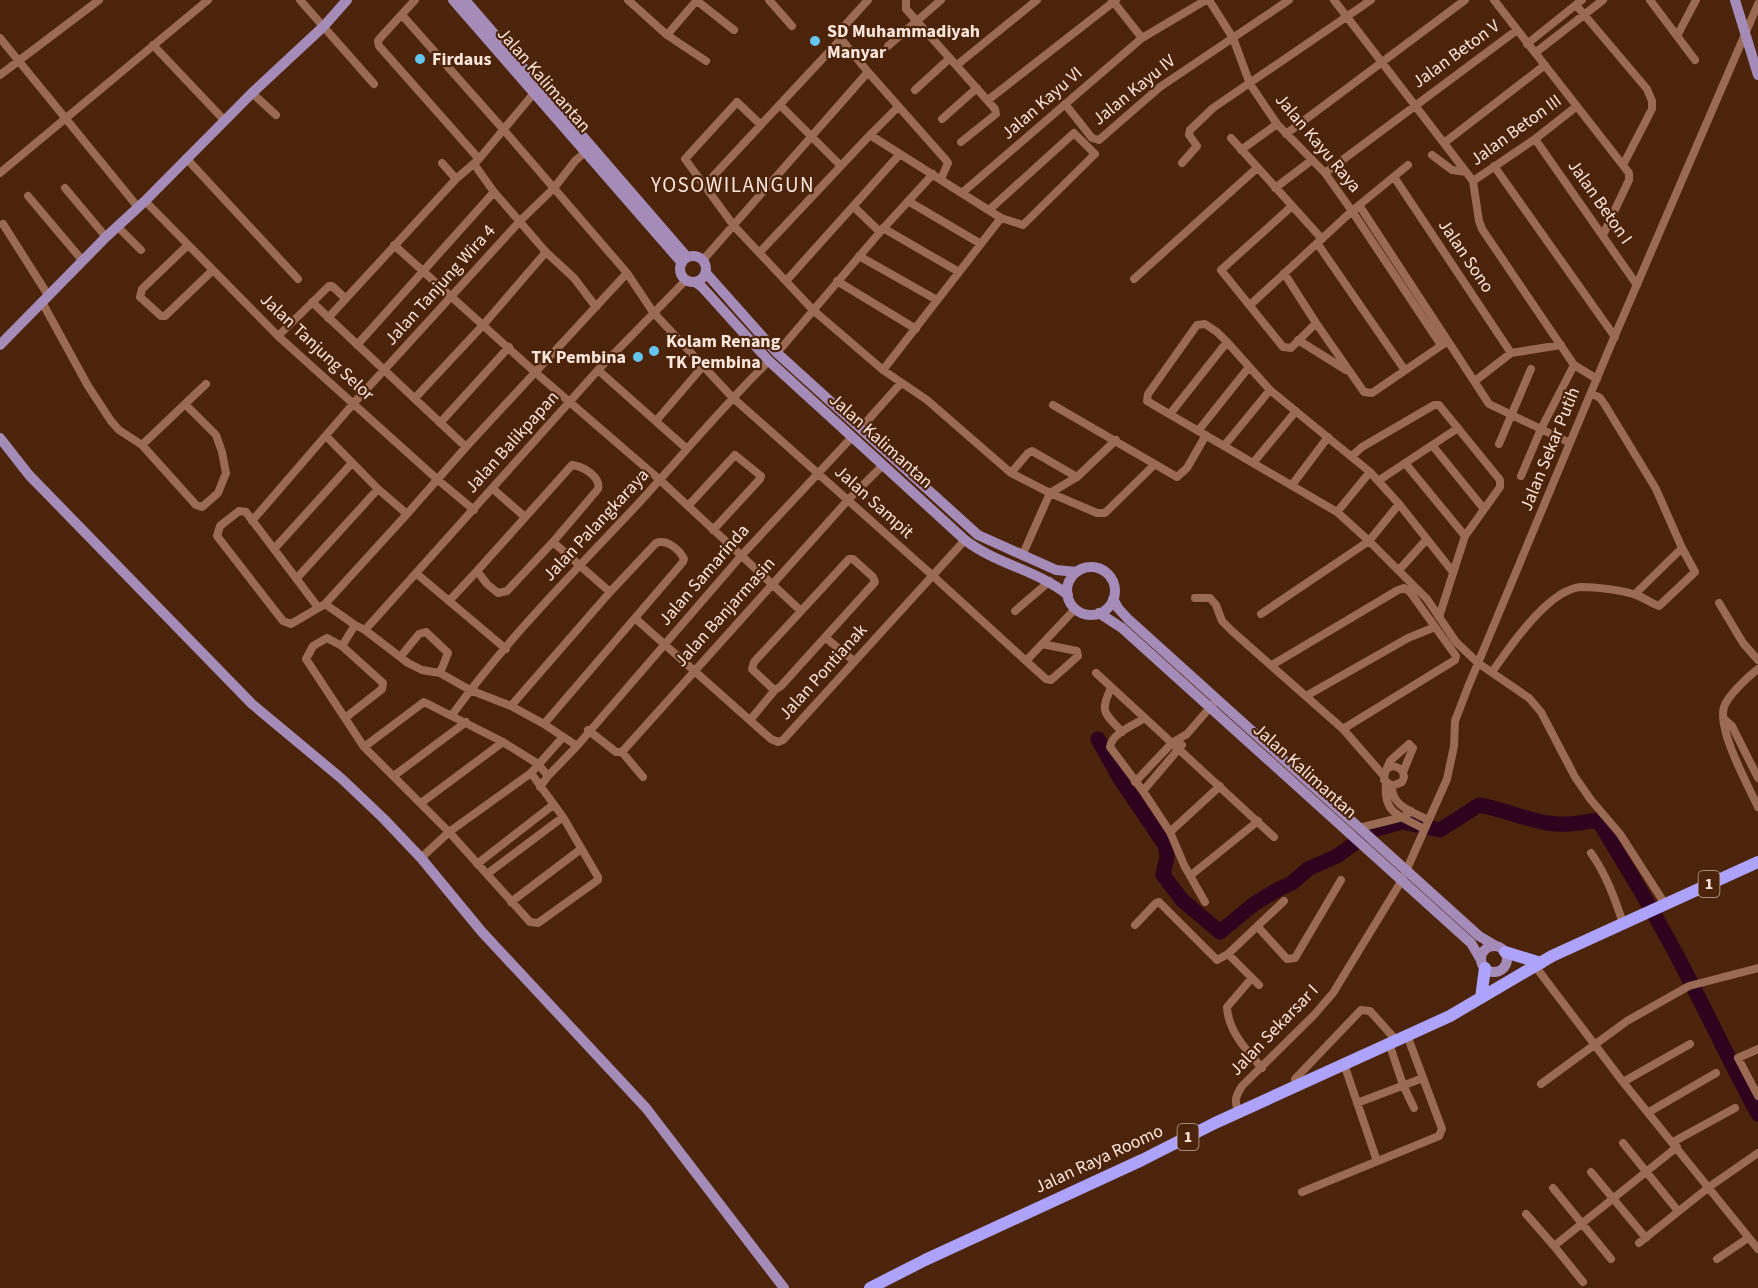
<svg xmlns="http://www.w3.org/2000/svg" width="1758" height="1288" viewBox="0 0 1758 1288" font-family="'Source Sans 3',sans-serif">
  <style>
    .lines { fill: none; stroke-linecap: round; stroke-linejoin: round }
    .river { stroke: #2f021e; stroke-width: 15 }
    .minor { stroke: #9a6a52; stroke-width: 8 }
    .major { stroke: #a58cb8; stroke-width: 10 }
    .highway { stroke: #ada3fc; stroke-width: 12 }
    .poi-dot { fill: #64c5ee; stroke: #4c230b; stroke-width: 2 }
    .labels { text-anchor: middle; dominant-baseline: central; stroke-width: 4.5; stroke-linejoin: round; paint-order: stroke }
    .shield { fill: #4c230b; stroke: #c8ac9d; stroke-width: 1.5 }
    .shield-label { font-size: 16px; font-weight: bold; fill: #fde6dc }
    .poi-label { font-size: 18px; font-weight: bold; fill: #fde6dc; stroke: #4c230b; text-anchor: start }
    .street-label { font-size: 18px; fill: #fde6dc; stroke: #4c230b }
    .quarter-label { font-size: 21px; letter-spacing: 1.5px; fill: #fde6dc; stroke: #4c230b }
  </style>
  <rect width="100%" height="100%" fill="#4c230b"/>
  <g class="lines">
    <path class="river" d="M1098,739L1119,777L1165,845L1167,857L1163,875L1182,900L1220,932L1254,904L1277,890L1292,883L1308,869L1337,856L1373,830L1402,822L1440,830L1479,805C1502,809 1524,819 1547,823C1563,826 1581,823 1598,820C1629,871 1660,922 1687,975C1711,1021 1733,1068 1758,1114"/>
    <path class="minor" d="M300,0L374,84
      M415,0L381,37L378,41L379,46L479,159
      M628,0L667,35L706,61
      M696,0L734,30
      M769,0L792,26
      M868,0L837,34L868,72L945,159L948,163L941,179
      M906,0V9L995,109L996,114L961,142
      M1112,0L1142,38
      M1209,0L1233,38L1250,84L1277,124L1325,173L1352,211L1441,345
      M1334,0L1473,181L1479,221L1482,229L1574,365L1597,379
      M1494,0L1629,173V180L1603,235
      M1650,0L1695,60
      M1576,5L1647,89L1652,101V109L1623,165
      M402,15L503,129L627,273L653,312L732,397L932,575L1026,661L1075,609
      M667,35L697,0
      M1677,36L1696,0
      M0,38L137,206
      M1527,44L1582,0
      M153,45L225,121
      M888,46L941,0
      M1535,53L1603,0
      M957,65L1037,0
      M0,75L99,0
      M915,90L950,58
      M252,93L276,115
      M988,100L1116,0
      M1065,104L1092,138L1099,140L1160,87L1289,0
      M780,105L841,166
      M942,119L977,88
      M761,125L737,102L685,159L734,226L813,310L883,370L927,400L1011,473L1050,493L1097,513H1105L1154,465
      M1286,134L1465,0
      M870,135L1001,218L1023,225L1095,154L1074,133L989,210
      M1231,138L1322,239
      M1535,139L1637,285
      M1444,143L1545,65
      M1241,150L1277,124
      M1432,155L1452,170L1466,172
      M186,158L298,279
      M442,163L456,179
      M1182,163L1197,146L1189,135L1190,130L1213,108L1371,0
      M474,164L494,192L546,252L574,278L596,307
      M1494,166L1615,337
      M0,173L208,0
      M1325,173L1517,30
      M1394,177L1511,353
      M1473,181L1535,139L1577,106
      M704,186L840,40
      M65,188L106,237
      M1275,188L1312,160
      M963,192L1142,38L1206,0
      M28,196L82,260
      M145,201L278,336L438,480L474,510
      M908,201L981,244
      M1359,205L1489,404L1570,443
      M853,206L880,232
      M1292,206L1221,270L1283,347L1291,348L1316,323
      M3,224L48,295
      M117,226L141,250
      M883,228L959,272
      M1317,243L1404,369
      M188,245L142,289L140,297L161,316H165L213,270
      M394,245L536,373L660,480L801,611
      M760,252L870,135L898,107
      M859,256L937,300
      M703,260L868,72
      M1284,273L1316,323L1364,392L1372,393L1445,343
      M1134,279L1257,168
      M786,281L900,154
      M837,281L916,329
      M42,302L88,386L111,421L119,430L142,445L196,505L202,507L218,493L226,473L222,452L216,435L185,404
      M312,302L466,447
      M1250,305L1352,211L1408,165
      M328,318L456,179L479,159L534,93
      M278,336L329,286H332L345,298
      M1298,340L1346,370
      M357,345L494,192
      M777,353L880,232L933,174
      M598,370L687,449
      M883,370L1001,218
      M1475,381L1511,353L1561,345
      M415,398L484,324L546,252
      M1053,405L1177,477L1187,468L1206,435
      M1170,414L1227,342
      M656,421L704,365
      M440,423L509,347
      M860,429L901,383
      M1198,431L1249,367
      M326,436L378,489L407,514
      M1499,444L1531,369
      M142,445L206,384
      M1432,445L1484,509
      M1224,446L1270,390
      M1352,456L1362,447L1434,405H1439L1500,480V487L1465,536L1439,617
      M1253,463L1296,411
      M1405,463L1465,536
      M572,465C583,466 601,477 598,489L553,542L507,591L498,593L487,584L477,571Z
      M1011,473L1028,453L1032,451L1077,477
      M1521,476L1541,429L1574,365
      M1378,481L1458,428
      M1292,485L1328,437
      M493,489L525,517
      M688,506L735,455L761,476L760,479L713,530
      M1337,512L1370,472
      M252,521L353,404L520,221L554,188L575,161L590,148
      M553,542L610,592
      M274,549L352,463
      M1022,556L1050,493L1077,477L1116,440
      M849,559H853L873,577L875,582L781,686L775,690L772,688L752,669L754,662Z
      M1399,570L1427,539
      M1453,572L1399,504L1370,472L1270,390L1227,342L1217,332L1205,324L1197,325L1148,394L1147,401L1337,512L1369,541L1427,599L1456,642L1478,663L1529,698L1541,712L1575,777L1591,800L1620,834L1665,904
      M417,574L506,649
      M297,578L378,489
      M1635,594L1682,548
      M1195,598H1210L1216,605L1222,621L1232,631L1343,729L1384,776
      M449,601L477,571
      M1719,603L1743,643L1758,660
      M325,604L355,625L365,630L408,663L422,670L440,673L470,690L511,706L544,724L577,746L741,556L852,437
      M317,606L246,512L239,511L220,526L217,536L283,621L291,624L325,604L407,514L466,447L627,273
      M1015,611L1050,581
      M1261,614L1369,541L1399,504
      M636,619L771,739L778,742L783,740L965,540
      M365,630L598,370L686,280
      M826,638L854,661
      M342,646L355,625
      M401,656L419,634L426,632L448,653L440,673
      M1026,661L1046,679L1051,680L1078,656L1077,651L1042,644
      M1272,665L1398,590L1404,588L1410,592L1456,656L1455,660L1343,729
      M1758,669C1749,676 1727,696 1724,707C1717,730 1748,785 1758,807
      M1492,672C1510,647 1549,588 1582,587C1595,587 1621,590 1633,594C1642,596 1650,603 1659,606L1695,572L1682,548L1656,489L1605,405L1600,398L1591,393
      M1096,673L1274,837
      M1111,688C1099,713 1105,713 1122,732
      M1306,696L1408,638L1435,627
      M511,706L610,592L656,543C667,539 679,549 684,559L683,562L544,724
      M452,715C506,640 573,573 636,506C681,457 722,407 769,361
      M345,718L382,689L383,683L342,646L327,638L313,646L306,659L364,747L449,832L530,922L538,923L598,880V877L563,817L531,773
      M1145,718C1134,725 1112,733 1110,747L1143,791L1170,832L1184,865L1205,902
      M1724,719L1732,726L1758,778
      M750,720L775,690
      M588,730L616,752H622L848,500L883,465
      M364,747L424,702L503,742L538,764L548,776
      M622,752L643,777
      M1387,768L1390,761L1409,744L1413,748L1403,772L1404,777L1402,782L1392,786L1384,780L1385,772C1390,764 1397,765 1403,772
      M395,775L466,722
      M1135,782L1172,743L1187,734L1213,704
      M1386,783C1383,815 1400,815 1424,829
      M1392,786C1391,806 1413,812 1428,820
      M540,787L548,776L577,746
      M1143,791L1182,745
      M421,803L503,742
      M1359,828L1403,817L1411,811
      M1170,832L1220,786
      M1591,853C1606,874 1615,899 1623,923
      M421,858L449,832L531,773L563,737
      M477,864L553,805
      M487,874L563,817
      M1190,876L1258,821
      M511,902L581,849
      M1135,925L1156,903L1159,902L1217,960L1228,954L1259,985
      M1258,927L1287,959L1295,958L1341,880
      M1228,954L1284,901
      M1535,966L1623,1082L1758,1249
      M1251,979L1227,1007C1228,1031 1247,1051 1262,1068
      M1389,1043L1403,1085L1414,1108
      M1758,1049L1738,1058L1758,1096
      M1344,1064L1377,1161
      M1623,1082L1690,1044
      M1541,1084L1627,1021L1689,986L1758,968
      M1298,1085L1295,1079L1361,1010L1370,1011L1396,1040
      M1357,1103L1423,1078
      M1649,1112L1716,1073
      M1239,1113C1234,1101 1235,1097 1242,1086L1314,1015L1333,993L1402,880L1447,779L1454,746L1455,721L1468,687L1610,347L1758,4
      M1673,1142L1735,1108
      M1623,1143L1678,1211
      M1591,1172L1646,1238
      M1553,1188L1611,1259
      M1302,1192L1439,1136L1442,1129L1407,1035
      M1526,1214L1554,1246
      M1639,1243L1709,1187L1758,1153
      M1717,1259L1748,1238
      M1583,1282L1554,1246L1677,1147"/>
    <path class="major" d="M453,0L682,263
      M465,0L687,257
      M1735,0L1758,75
      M680 269a13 13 0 1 1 26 0a13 13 0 1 1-26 0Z
      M706,273L777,353L978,535L1056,570L1077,572
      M695,282L702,287L769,361L965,540C996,564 1037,570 1068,595
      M0,345L106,237L145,201L252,93L324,26L347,0
      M0,438L29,475L252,704L342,779L384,819L421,858L482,932L646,1108L784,1288
      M1067 591a24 24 0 1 1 48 0a24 24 0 1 1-48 0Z
      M1113,599L1118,608L1128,619L1479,936L1496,946
      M1099,613L1122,628L1471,943L1481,960
      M1481 959a13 13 0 1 1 26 0a13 13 0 1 1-26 0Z"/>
    <path class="highway" d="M1505,952L1541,963
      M1481,998L1485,968
      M870,1288L925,1260L1142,1160L1215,1123L1450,1016L1552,956L1758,862"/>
  </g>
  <g class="poi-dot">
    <circle cx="815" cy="41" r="6"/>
    <circle cx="420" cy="59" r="6"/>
    <circle cx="654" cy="351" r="6"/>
    <circle cx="638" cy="357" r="6"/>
  </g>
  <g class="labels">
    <g class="shield">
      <rect x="1698.5" y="871" width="21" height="26" rx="4.5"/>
      <rect x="1177.5" y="1124" width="21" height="26" rx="4.5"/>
    </g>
    <g class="shield-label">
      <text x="1709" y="884">1</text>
      <text x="1188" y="1137">1</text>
    </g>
    <g class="poi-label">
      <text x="827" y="31">SD Muhammadiyah<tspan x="827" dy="21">Manyar</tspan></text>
      <text x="432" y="59">Firdaus</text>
      <text x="666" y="341">Kolam Renang<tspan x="666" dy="21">TK Pembina</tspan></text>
      <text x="626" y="357" text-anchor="end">TK Pembina</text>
    </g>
    <g class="street-label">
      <text transform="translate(1456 54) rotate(-36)">Jalan Beton V</text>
      <text transform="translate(544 80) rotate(49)">Jalan Kalimantan</text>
      <text transform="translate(1134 90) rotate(-39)">Jalan Kayu IV</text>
      <text transform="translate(1042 103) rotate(-41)">Jalan Kayu VI</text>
      <text transform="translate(1516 130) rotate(-36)">Jalan Beton III</text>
      <text transform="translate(1318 143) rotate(50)">Jalan Kayu Raya</text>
      <text transform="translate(1600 202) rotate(55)">Jalan Beton I</text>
      <text transform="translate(1466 256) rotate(56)">Jalan Sono</text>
      <text transform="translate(440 285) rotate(-48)">Jalan Tanjung Wira 4</text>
      <text transform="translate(317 347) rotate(43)">Jalan Tanjung Selor</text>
      <text transform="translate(881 441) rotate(42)">Jalan Kalimantan</text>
      <text transform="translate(512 442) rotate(-48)">Jalan Balikpapan</text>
      <text transform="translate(1550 449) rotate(-68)">Jalan Sekar Putih</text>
      <text transform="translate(874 502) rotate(42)">Jalan Sampit</text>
      <text transform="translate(596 525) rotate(-47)">Jalan Palangkaraya</text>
      <text transform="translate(704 575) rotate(-49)">Jalan Samarinda</text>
      <text transform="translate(725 612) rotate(-48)">Jalan Banjarmasin</text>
      <text transform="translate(823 672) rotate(-48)">Jalan Pontianak</text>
      <text transform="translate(1305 771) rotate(42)">Jalan Kalimantan</text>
      <text transform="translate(1274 1030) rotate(-46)">Jalan Sekarsar I</text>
      <text transform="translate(1099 1159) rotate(-25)">Jalan Raya Roomo</text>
    </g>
    <g class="quarter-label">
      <text x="733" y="185">YOSOWILANGUN</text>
    </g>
  </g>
</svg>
